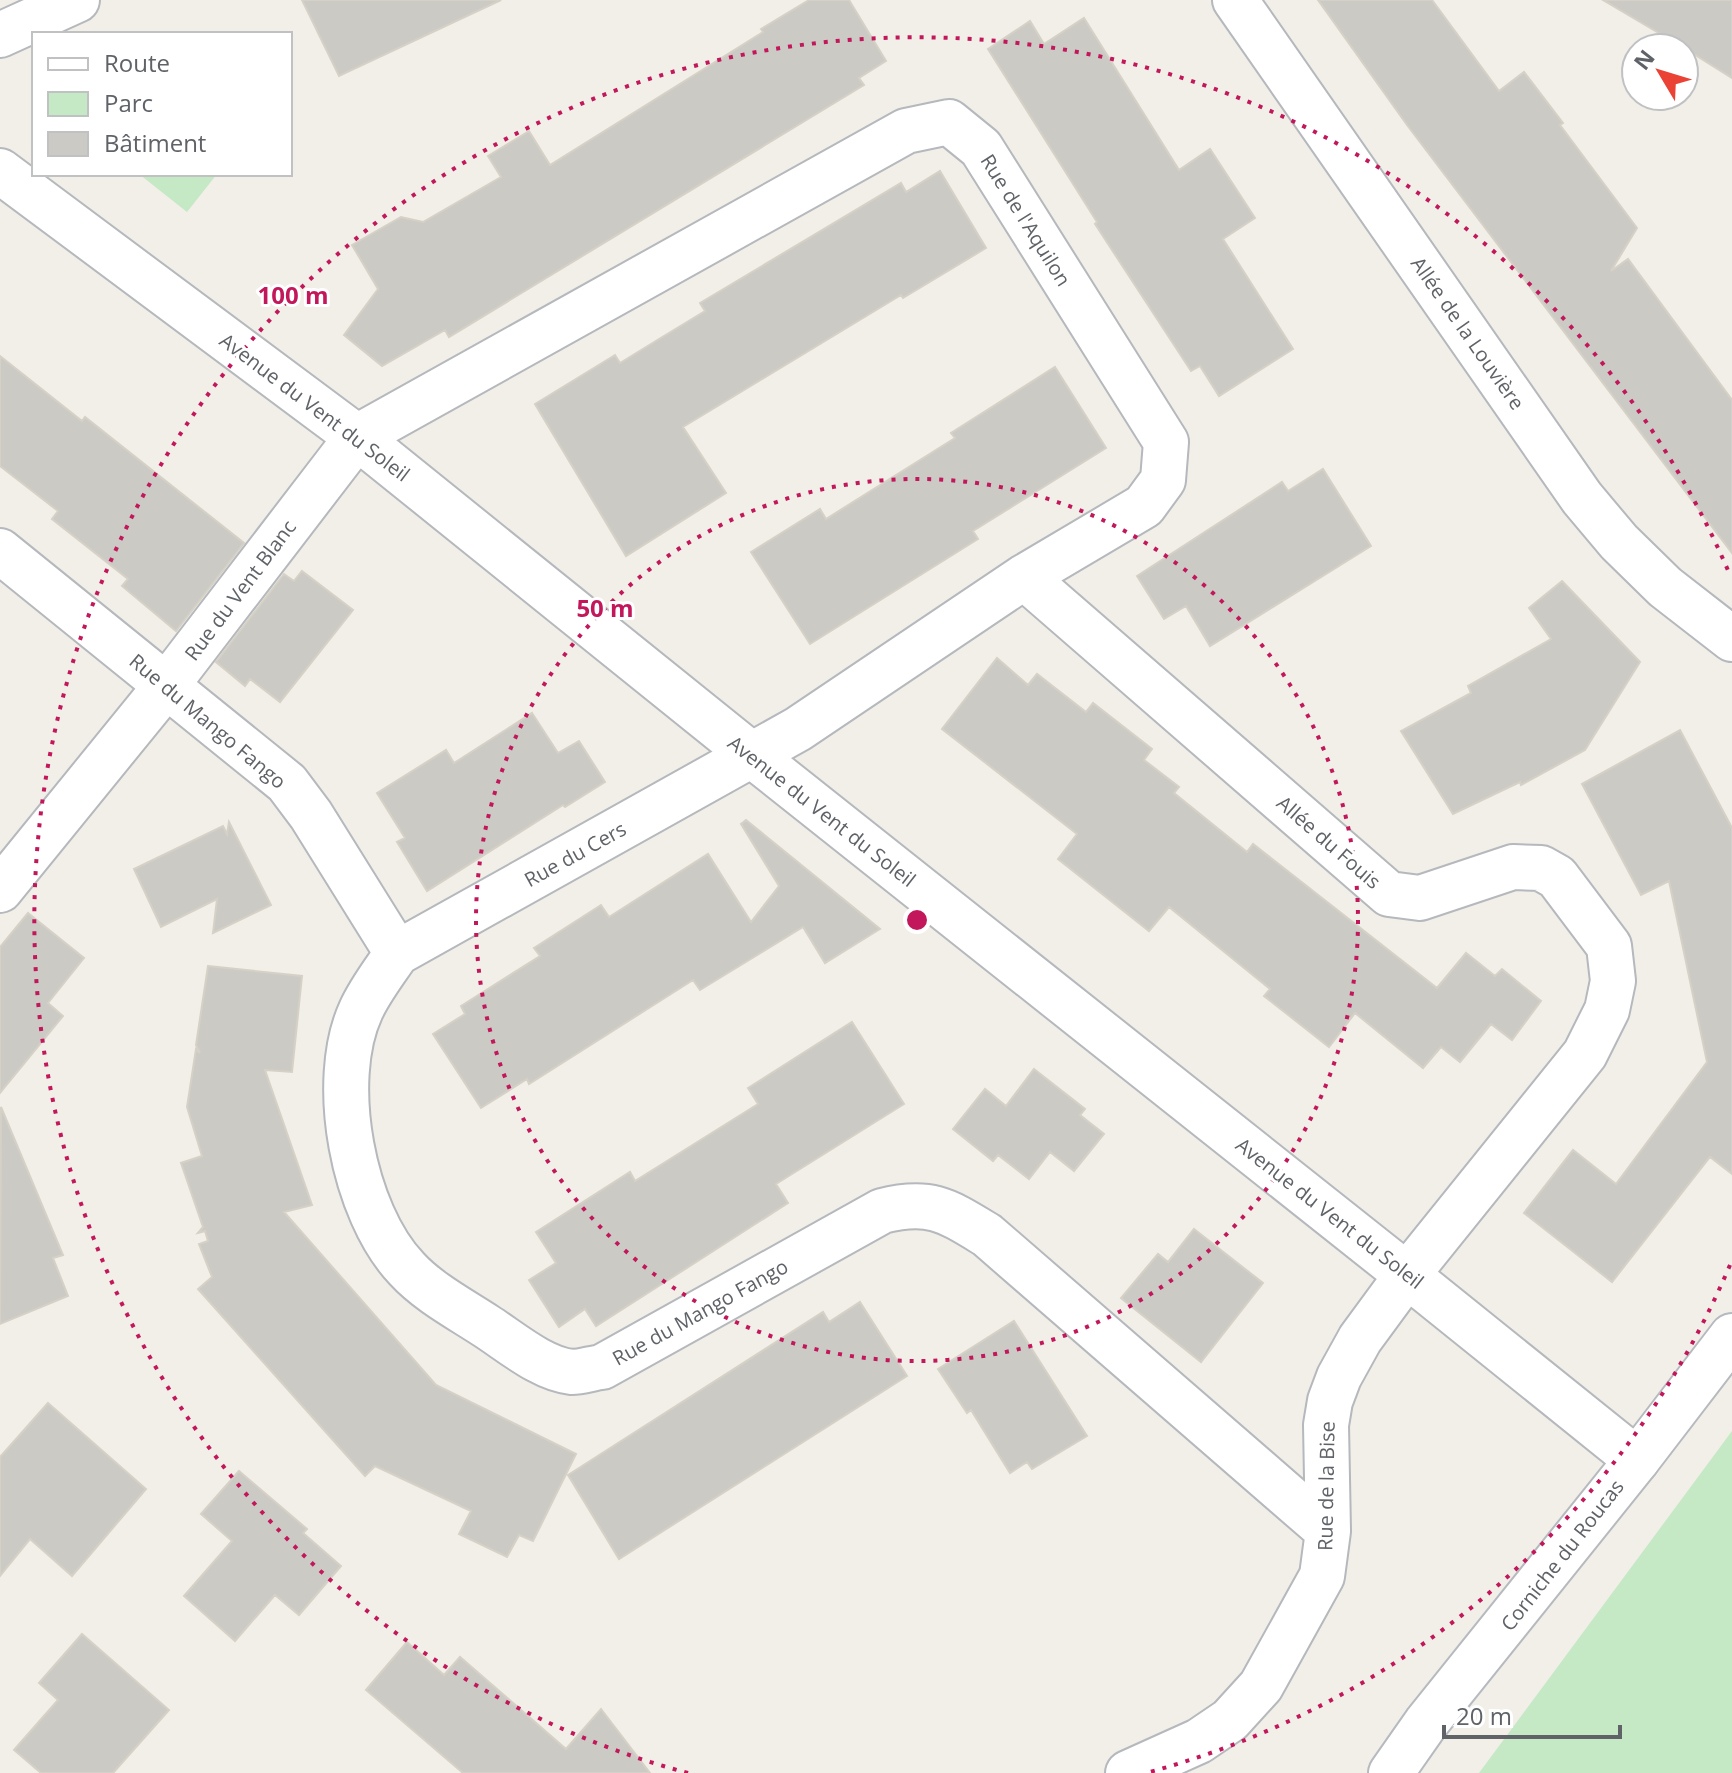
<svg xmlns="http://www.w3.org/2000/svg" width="1732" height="1773" viewBox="0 0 1732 1773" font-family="'Open Sans',sans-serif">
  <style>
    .green { fill: #c5e8c5 }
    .building { fill: #cccac5; stroke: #d6d1c6; stroke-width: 2 }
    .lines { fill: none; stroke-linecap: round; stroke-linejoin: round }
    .minor-casing { stroke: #b5b8bc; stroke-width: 48 }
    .secondary-casing { stroke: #b6babf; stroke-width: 48 }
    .minor { stroke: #fff; stroke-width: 44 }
    .secondary { stroke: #fff; stroke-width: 44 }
    .ring { fill: none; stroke: #c2185b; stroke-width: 4; stroke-dasharray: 4 8 }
    .labels { text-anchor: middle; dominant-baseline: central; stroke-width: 6; stroke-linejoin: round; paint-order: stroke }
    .street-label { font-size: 20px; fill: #5f6368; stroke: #fff }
    .centre { fill: #c2185b; stroke: #fff; stroke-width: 4 }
    .ring-label { font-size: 24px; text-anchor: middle; font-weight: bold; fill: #c2185b; stroke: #fff; stroke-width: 6; stroke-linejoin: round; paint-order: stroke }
  </style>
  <rect width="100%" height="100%" fill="#f1efe8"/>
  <path class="green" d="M139,174H217L187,212Z
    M1732,1431V1773H1479Z"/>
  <path class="building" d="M302,0H501L339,76Z
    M809,0H849L886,61L859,78L864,85L449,337L445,330L382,366L344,335L378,289L352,245L401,217L423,222L501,177L488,156L529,131L550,165L763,32L761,29Z
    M1318,0H1432L1499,91L1524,72L1563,123L1560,125L1637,228L1611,271L1628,259L1732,400V553L1407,125Z
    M1603,0H1732V78L1684,48Z
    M1084,18L1179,170L1210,149L1255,218L1223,239L1293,349L1219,396L1200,366L1191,371L1095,224L1097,222L988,49L1030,21L1044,44Z
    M940,171L986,248L903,298L901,295L683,427L726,493L626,556L535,404L615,355L620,363L659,339L705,311L700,303L901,183L906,192Z
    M0,356L82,421L85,417L244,543L176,631L122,586L128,579L52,519L58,511L0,466Z
    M1055,367L1106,448L973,531L978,539L810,644L751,552L820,509L826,519L955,438L951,433Z
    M1323,469L1371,546L1210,646L1186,606L1164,619L1137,576L1282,482L1288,491Z
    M302,571L353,610L280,702L250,679L245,686L216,662L284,574L294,581Z
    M1562,581L1640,662L1585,750L1521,785L1520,782L1453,814L1401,731L1471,693L1468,686L1551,639L1529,608Z
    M997,658L1028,685L1037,674L1086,712L1093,703L1152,749L1144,760L1179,787L1174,793L1247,852L1253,844L1437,988L1466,953L1495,976L1502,969L1541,1001L1512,1040L1491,1024L1460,1062L1441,1047L1423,1068L1355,1013L1329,1047L1264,996L1270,989L1169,907L1149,931L1058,859L1077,834L942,729Z
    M532,713L558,753L579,741L605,782L565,807L563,805L427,891L397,842L405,838L377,793L446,750L454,763Z
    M1680,730L1732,828V1174L1710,1157L1612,1282L1524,1213L1573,1150L1616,1184L1707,1062L1669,881L1641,895L1582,784Z
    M746,820L880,929L825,963L803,927L700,990L693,980L529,1084L527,1079L481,1108L433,1034L465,1014L461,1006L540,956L534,948L601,905L609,917L708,854L751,922L779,886L741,824Z
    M229,822L271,905L213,933L217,899L161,927L134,869L223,826L227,834Z
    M28,913L84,958L48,1003L63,1016L0,1093V947Z
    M208,966L302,976L292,1072L265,1070L312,1205L284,1212L436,1385L576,1454L533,1541L519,1535L507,1557L459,1534L471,1511L375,1466L365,1476L198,1289L212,1277L199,1244L208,1241L205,1231L198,1233L203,1227L181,1163L202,1156L187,1107L196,1049L200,1053L196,1045Z
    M852,1022L904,1104L776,1184L788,1203L665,1282L596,1326L585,1309L559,1327L529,1280L556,1263L536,1232L630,1172L635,1181L758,1104L748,1088Z
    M1034,1069L1085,1109L1080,1115L1104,1134L1074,1171L1050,1152L1029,1179L998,1155L993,1161L953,1129L985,1089L1006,1106Z
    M1,1107L63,1255L53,1258L68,1296L0,1324Z
    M1194,1229L1263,1283L1201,1362L1121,1298L1158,1254L1168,1262Z
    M860,1302L907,1376L619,1559L568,1475L823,1312L829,1322Z
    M1014,1321L1087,1436L1032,1469L1027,1462L1010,1473L971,1410L967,1413L938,1369Z
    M48,1403L146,1489L72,1576L30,1539L0,1576V1457Z
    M239,1471L307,1529L303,1533L341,1566L299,1615L275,1595L235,1641L184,1596L232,1541L201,1514Z
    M82,1634L169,1710L113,1773H41L14,1750L58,1700L39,1683Z
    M407,1642L444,1675L460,1657L566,1749L601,1709L650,1773H463L366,1690Z"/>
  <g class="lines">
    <g class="minor-casing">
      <path id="minor" d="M1235,0L1582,498L1619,542L1665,587L1732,639
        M0,35L77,0
        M0,171L357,437L753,756L1407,1275L1637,1460
        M0,551L287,783L311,815L397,953C385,971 370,990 361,1010C328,1081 353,1213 407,1269C428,1292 460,1309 486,1326C511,1342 542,1369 572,1372C581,1372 593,1368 602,1367L882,1211C930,1199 946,1210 987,1235L1328,1531
        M1024,577L1389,894L1420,898L1513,867L1541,868L1557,877L1609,946L1613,981L1607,1010L1585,1054L1407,1275L1360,1339L1339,1377L1330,1401L1326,1425L1328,1531L1322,1576L1261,1686L1230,1720L1199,1741L1128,1773
        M0,890L166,686L357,437L906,131L949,122L981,148L1166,442L1163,480L1144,506L1024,577L798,729L397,953"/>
    </g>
    <g class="secondary-casing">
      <path id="secondary" d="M1391,1773L1426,1723L1637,1460L1732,1336"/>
    </g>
    <use href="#minor" class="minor"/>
    <use href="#secondary" class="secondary"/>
  </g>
  <g class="ring">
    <circle cx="917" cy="920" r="441"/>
    <path d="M1730 1265A883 883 0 0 1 1146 1773M688 1773A883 883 0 1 1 1730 575"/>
  </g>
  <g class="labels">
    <g class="street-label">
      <text transform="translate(1026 220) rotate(58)">Rue de l'Aquilon</text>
      <text transform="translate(1468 333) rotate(55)">Allée de la Louvière</text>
      <text transform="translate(315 407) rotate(37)">Avenue du Vent du Soleil</text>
      <text transform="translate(240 590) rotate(-53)">Rue du Vent Blanc</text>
      <text transform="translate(208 721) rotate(40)">Rue du Mango Fango</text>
      <text transform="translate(822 811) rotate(38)">Avenue du Vent du Soleil</text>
      <text transform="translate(1329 842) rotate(41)">Allée du Fouis</text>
      <text transform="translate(575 854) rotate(-29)">Rue du Cers</text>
      <text transform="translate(1330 1213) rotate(38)">Avenue du Vent du Soleil</text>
      <text transform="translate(700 1312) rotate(-29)">Rue du Mango Fango</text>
      <text transform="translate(1326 1486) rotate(-89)">Rue de la Bise</text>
      <text transform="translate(1562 1555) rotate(-52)">Corniche du Roucas</text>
    </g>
  </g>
  <circle cx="917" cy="920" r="12" class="centre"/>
  <g class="ring-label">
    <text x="293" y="304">100 m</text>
    <text x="605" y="617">50 m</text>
  </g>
  <rect x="32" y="32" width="260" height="144" fill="#ffffff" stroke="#bfc1c3" stroke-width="2"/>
  <rect x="48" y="58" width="40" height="12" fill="#ffffff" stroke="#bfc1c3" stroke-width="2"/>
  <text x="104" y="72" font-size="24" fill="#5f6368">Route</text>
  <rect x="48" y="92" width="40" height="24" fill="#c5e8c5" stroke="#bfc1c3" stroke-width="2"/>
  <text x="104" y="112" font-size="24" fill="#5f6368">Parc</text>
  <rect x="48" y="132" width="40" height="24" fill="#cccac5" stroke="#bfc1c3" stroke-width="2"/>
  <text x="104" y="152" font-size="24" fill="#5f6368">Bâtiment</text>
  <g transform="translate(1660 72) rotate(308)"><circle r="38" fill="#ffffff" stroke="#bfc1c3" stroke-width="2"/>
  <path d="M0-6L14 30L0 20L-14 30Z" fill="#ea4335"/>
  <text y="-12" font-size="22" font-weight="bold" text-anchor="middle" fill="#5f6368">N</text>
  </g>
  <path d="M1444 1725v12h176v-12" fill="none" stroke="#5f6368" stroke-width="4"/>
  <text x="1456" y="1725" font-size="24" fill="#5f6368" stroke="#ffffff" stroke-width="6" paint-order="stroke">20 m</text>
</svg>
